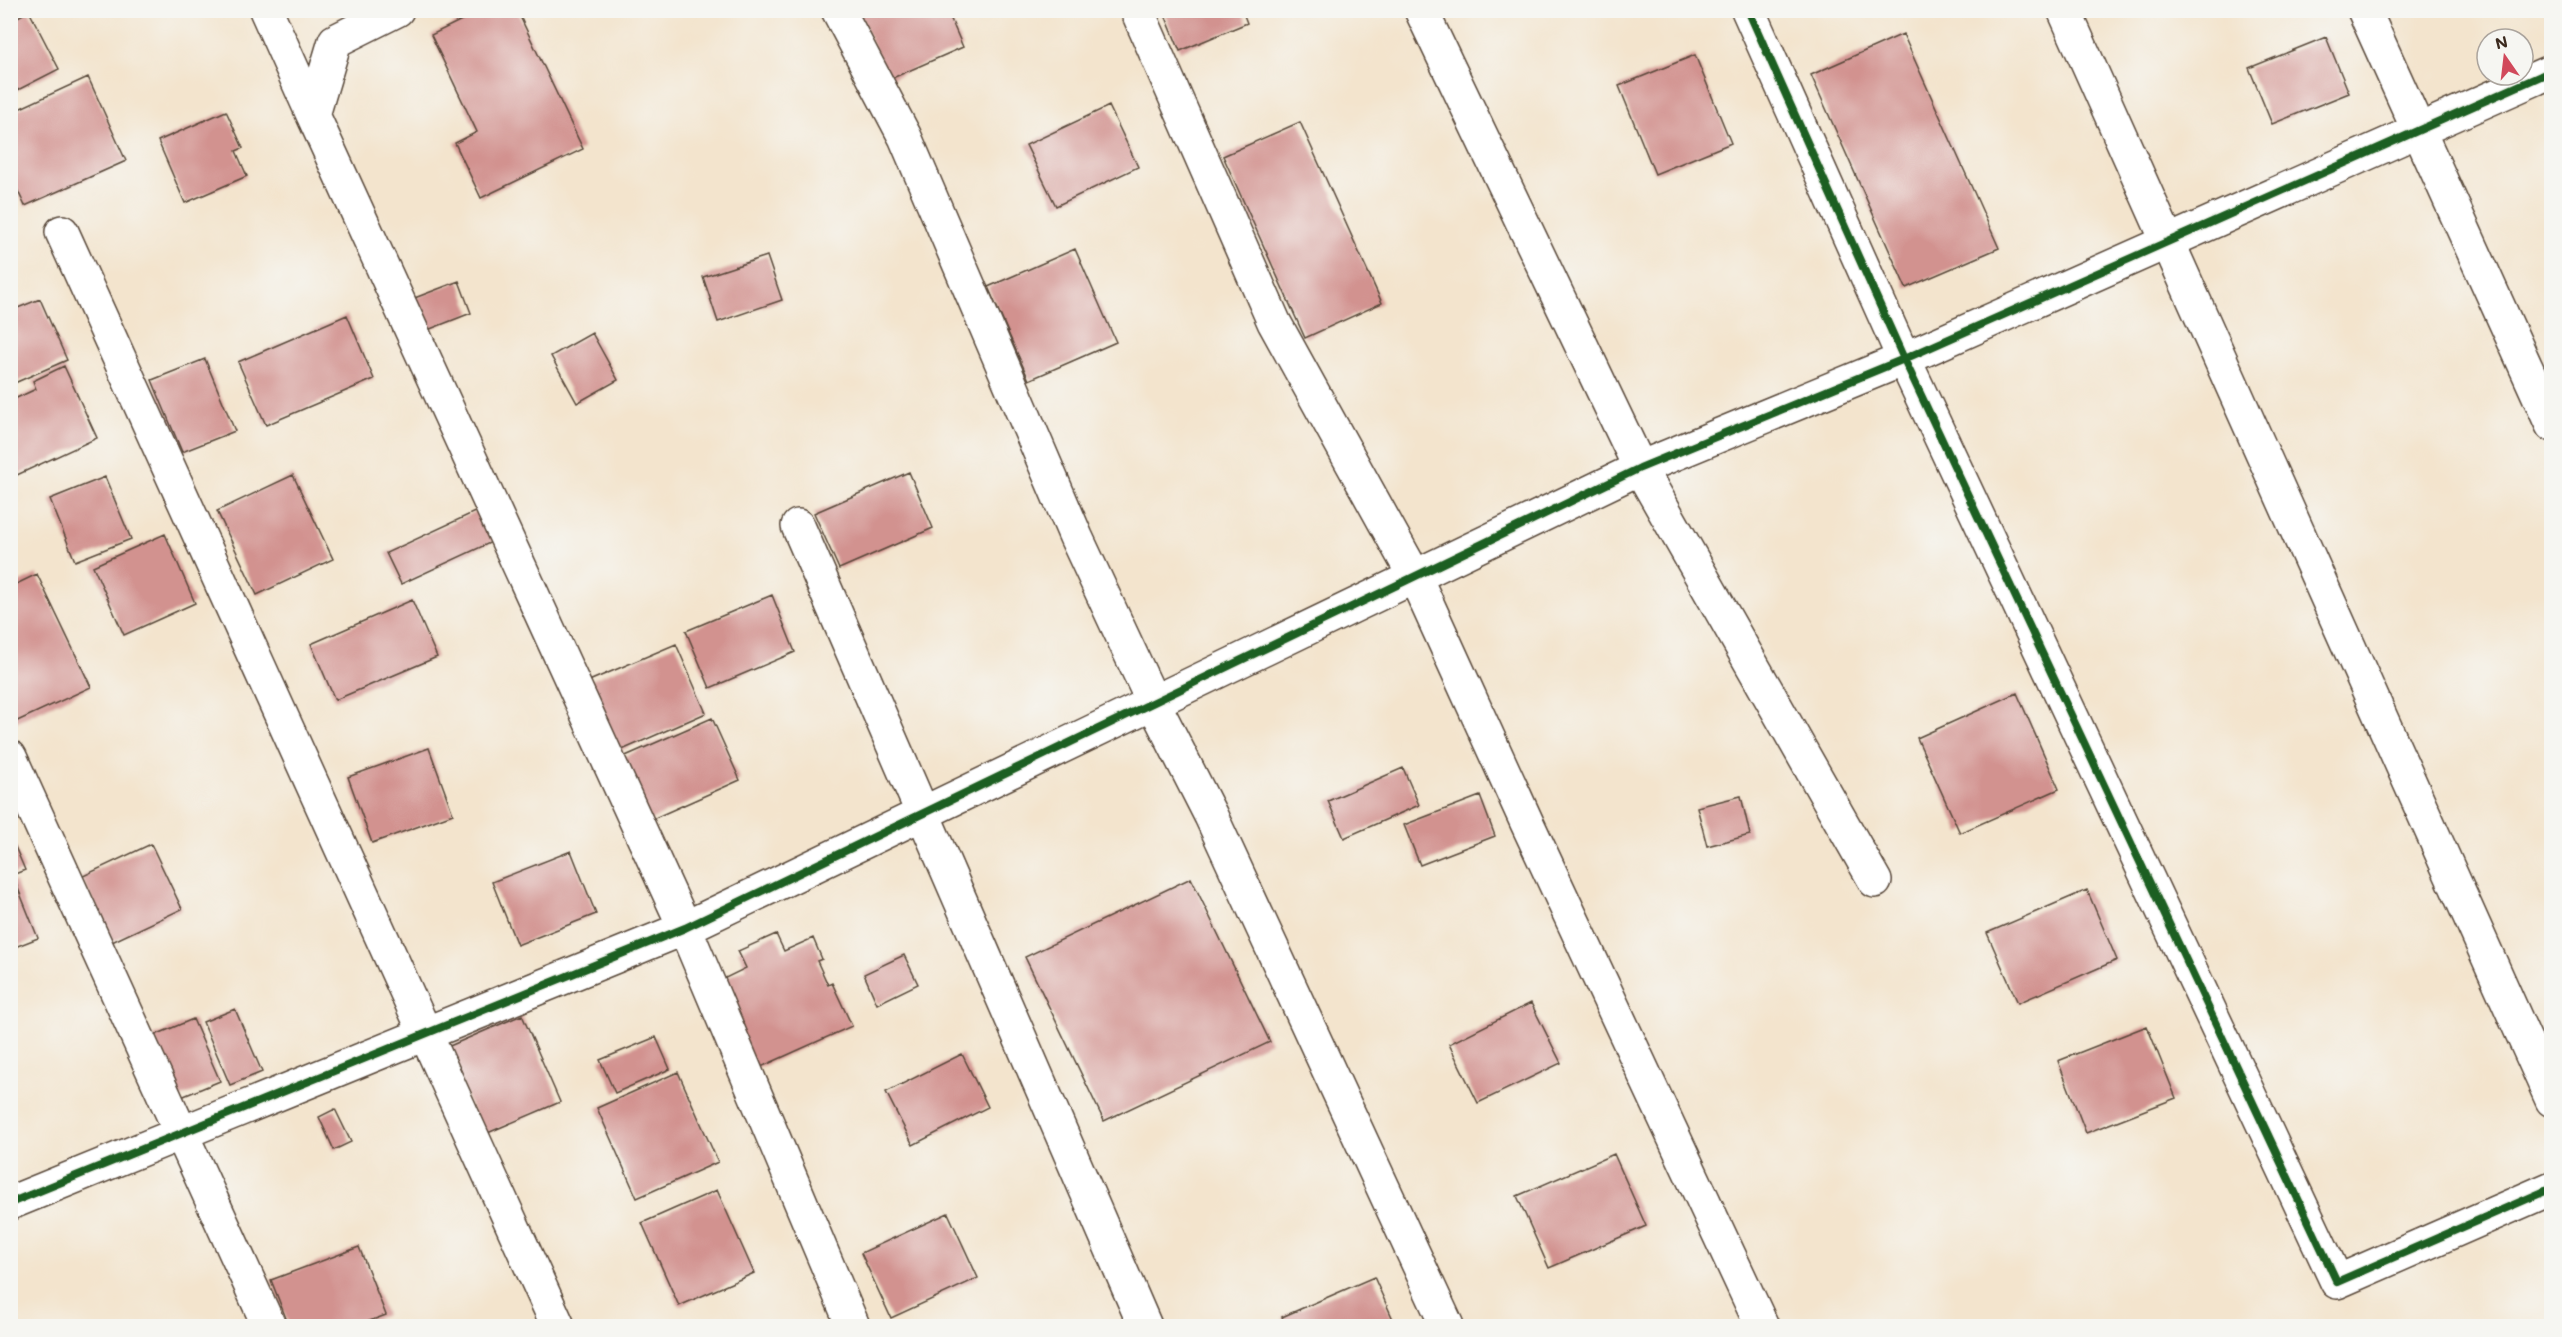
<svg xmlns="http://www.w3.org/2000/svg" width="2562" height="1337" viewBox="0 0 2562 1337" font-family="Mali,sans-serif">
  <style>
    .building { fill: #d2928f }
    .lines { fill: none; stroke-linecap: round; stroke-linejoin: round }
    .minor-casing { stroke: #574638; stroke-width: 36 }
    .minor { stroke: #fff; stroke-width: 33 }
    .cycleway-casing { stroke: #f6f6f2; stroke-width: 11 }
    .cycleway { stroke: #1b5e20; stroke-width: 8 }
  </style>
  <rect width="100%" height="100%" fill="#f6f6f2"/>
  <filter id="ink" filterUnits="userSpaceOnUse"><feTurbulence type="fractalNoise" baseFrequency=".0167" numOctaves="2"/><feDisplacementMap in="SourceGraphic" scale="12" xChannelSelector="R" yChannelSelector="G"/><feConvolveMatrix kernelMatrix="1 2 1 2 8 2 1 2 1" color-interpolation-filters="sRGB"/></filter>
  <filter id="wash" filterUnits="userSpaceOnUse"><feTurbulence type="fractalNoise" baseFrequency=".008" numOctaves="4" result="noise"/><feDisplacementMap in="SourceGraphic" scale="24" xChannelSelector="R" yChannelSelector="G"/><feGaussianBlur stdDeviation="1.35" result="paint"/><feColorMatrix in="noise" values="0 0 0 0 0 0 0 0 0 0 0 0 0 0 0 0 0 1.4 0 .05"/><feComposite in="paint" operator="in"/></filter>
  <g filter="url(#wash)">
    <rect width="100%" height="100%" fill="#f3e4cd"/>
    <g id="blocks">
      <path class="building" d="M482,10H517L583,149L481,198L455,143L477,132L431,35Z
        M858,10H947L963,47L888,80Z
        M1163,10H1242L1247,23L1180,51Z
        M29,11L59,69L10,94V21Z
        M1903,34L1999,248L1906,288L1811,75Z
        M2326,37L2349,93L2272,124L2249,68Z
        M1695,55L1731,143L1655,174L1619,86Z
        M88,77L126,161L25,206L10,174V113Z
        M1109,106L1138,167L1056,206L1026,145Z
        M226,111L243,148L236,151L247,176L185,203L158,141Z
        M1300,122L1382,303L1305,338L1223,156Z
        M1075,249L1116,342L1029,380L988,287Z
        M767,256L782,300L718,322L703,277Z
        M459,281L471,313L425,331L412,299Z
        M40,299L67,360L10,385V311Z
        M347,315L374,379L266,425L238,362Z
        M592,333L618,380L577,403L551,356Z
        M205,359L235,431L182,452L152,380Z
        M64,366L97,438L17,475L10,461V401L36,389L33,381Z
        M909,472L933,528L839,569L814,513Z
        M293,475L333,559L257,595L217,511Z
        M105,477L131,539L75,561L50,499Z
        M479,510L494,541L401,584L386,553Z
        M165,534L195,603L124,635L93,566Z
        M37,574L91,687L13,723L10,718V587Z
        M772,595L795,652L710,688L686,631Z
        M412,600L437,657L335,700L311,644Z
        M676,644L706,713L613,754L582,684Z
        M2017,693L2059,789L1960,833L1917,738Z
        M712,718L740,780L648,821L621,758Z
        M429,748L453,814L372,843L348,777Z
        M1403,768L1419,805L1344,838L1328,801Z
        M1480,796L1495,836L1420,865L1404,825Z
        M1741,796L1750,835L1707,846L1697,807Z
        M10,835L25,870L10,876Z
        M151,844L182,909L112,942L81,877Z
        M571,851L596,914L517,945L492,882Z
        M1191,878L1270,1042L1104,1121L1025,957Z
        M15,881L38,938L10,949V883Z
        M2087,890L2117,960L2018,1003L1987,933Z
        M776,934L784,951L813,938L822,959L817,961L828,985L832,983L852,1026L752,1071L713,984L746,968L738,951Z
        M904,955L918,984L877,1004L864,974Z
        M1531,1003L1561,1063L1478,1103L1449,1044Z
        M235,1009L262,1072L230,1085L203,1022Z
        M522,1015L560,1102L483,1135L445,1048Z
        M193,1019L220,1081L179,1098L153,1036Z
        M2147,1026L2176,1098L2086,1133L2058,1061Z
        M656,1037L670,1069L615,1093L600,1060Z
        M962,1054L988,1107L913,1145L886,1092Z
        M678,1072L718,1162L637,1198L597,1108Z
        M335,1109L351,1142L334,1150L319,1117Z
        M1614,1154L1646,1226L1549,1268L1517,1196Z
        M717,1190L754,1273L679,1306L642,1223Z
        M948,1213L978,1278L891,1318L861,1253Z
        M359,1247L386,1315L356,1326H289L271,1280Z
        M1374,1277L1396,1326H1286L1282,1317Z"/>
    </g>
  </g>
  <g filter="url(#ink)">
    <use href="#blocks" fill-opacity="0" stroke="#574638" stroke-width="1.5"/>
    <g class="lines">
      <g class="minor-casing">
        <path id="minor" d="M266,10L313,115
          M397,10L335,41L313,115L685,928L853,1326
          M838,10L905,137L1076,537L1153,702L1211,816L1447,1326
          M1137,10L1274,322L1415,577L1527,823L1762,1326
          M1421,10L1640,468L1875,881
          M1748,10L1904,359L2337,1282L2552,1188
          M2064,10L2552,1100
          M2364,10L2552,425
          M62,232L558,1326
          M798,526L1145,1326
          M10,757L269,1326
          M10,1203L685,928L1640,468L1904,359L2552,71"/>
      </g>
      <use href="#minor" class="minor"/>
      <g class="cycleway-casing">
        <path id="cycleway" d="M1748,10L1904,359L2337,1282L2552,1188
          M10,1203L685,928L1640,468L1904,359L2552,71"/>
      </g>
      <use href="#cycleway" class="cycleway"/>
    </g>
  </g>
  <rect width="2562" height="1337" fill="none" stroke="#f6f6f2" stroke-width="36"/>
  <g transform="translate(2505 57) rotate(346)"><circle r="28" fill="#f6f6f2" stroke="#aba49d" stroke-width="1.5"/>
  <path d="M0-4.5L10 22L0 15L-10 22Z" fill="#d1495b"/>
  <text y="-9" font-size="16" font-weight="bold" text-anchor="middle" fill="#3b2a1e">N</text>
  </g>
</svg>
